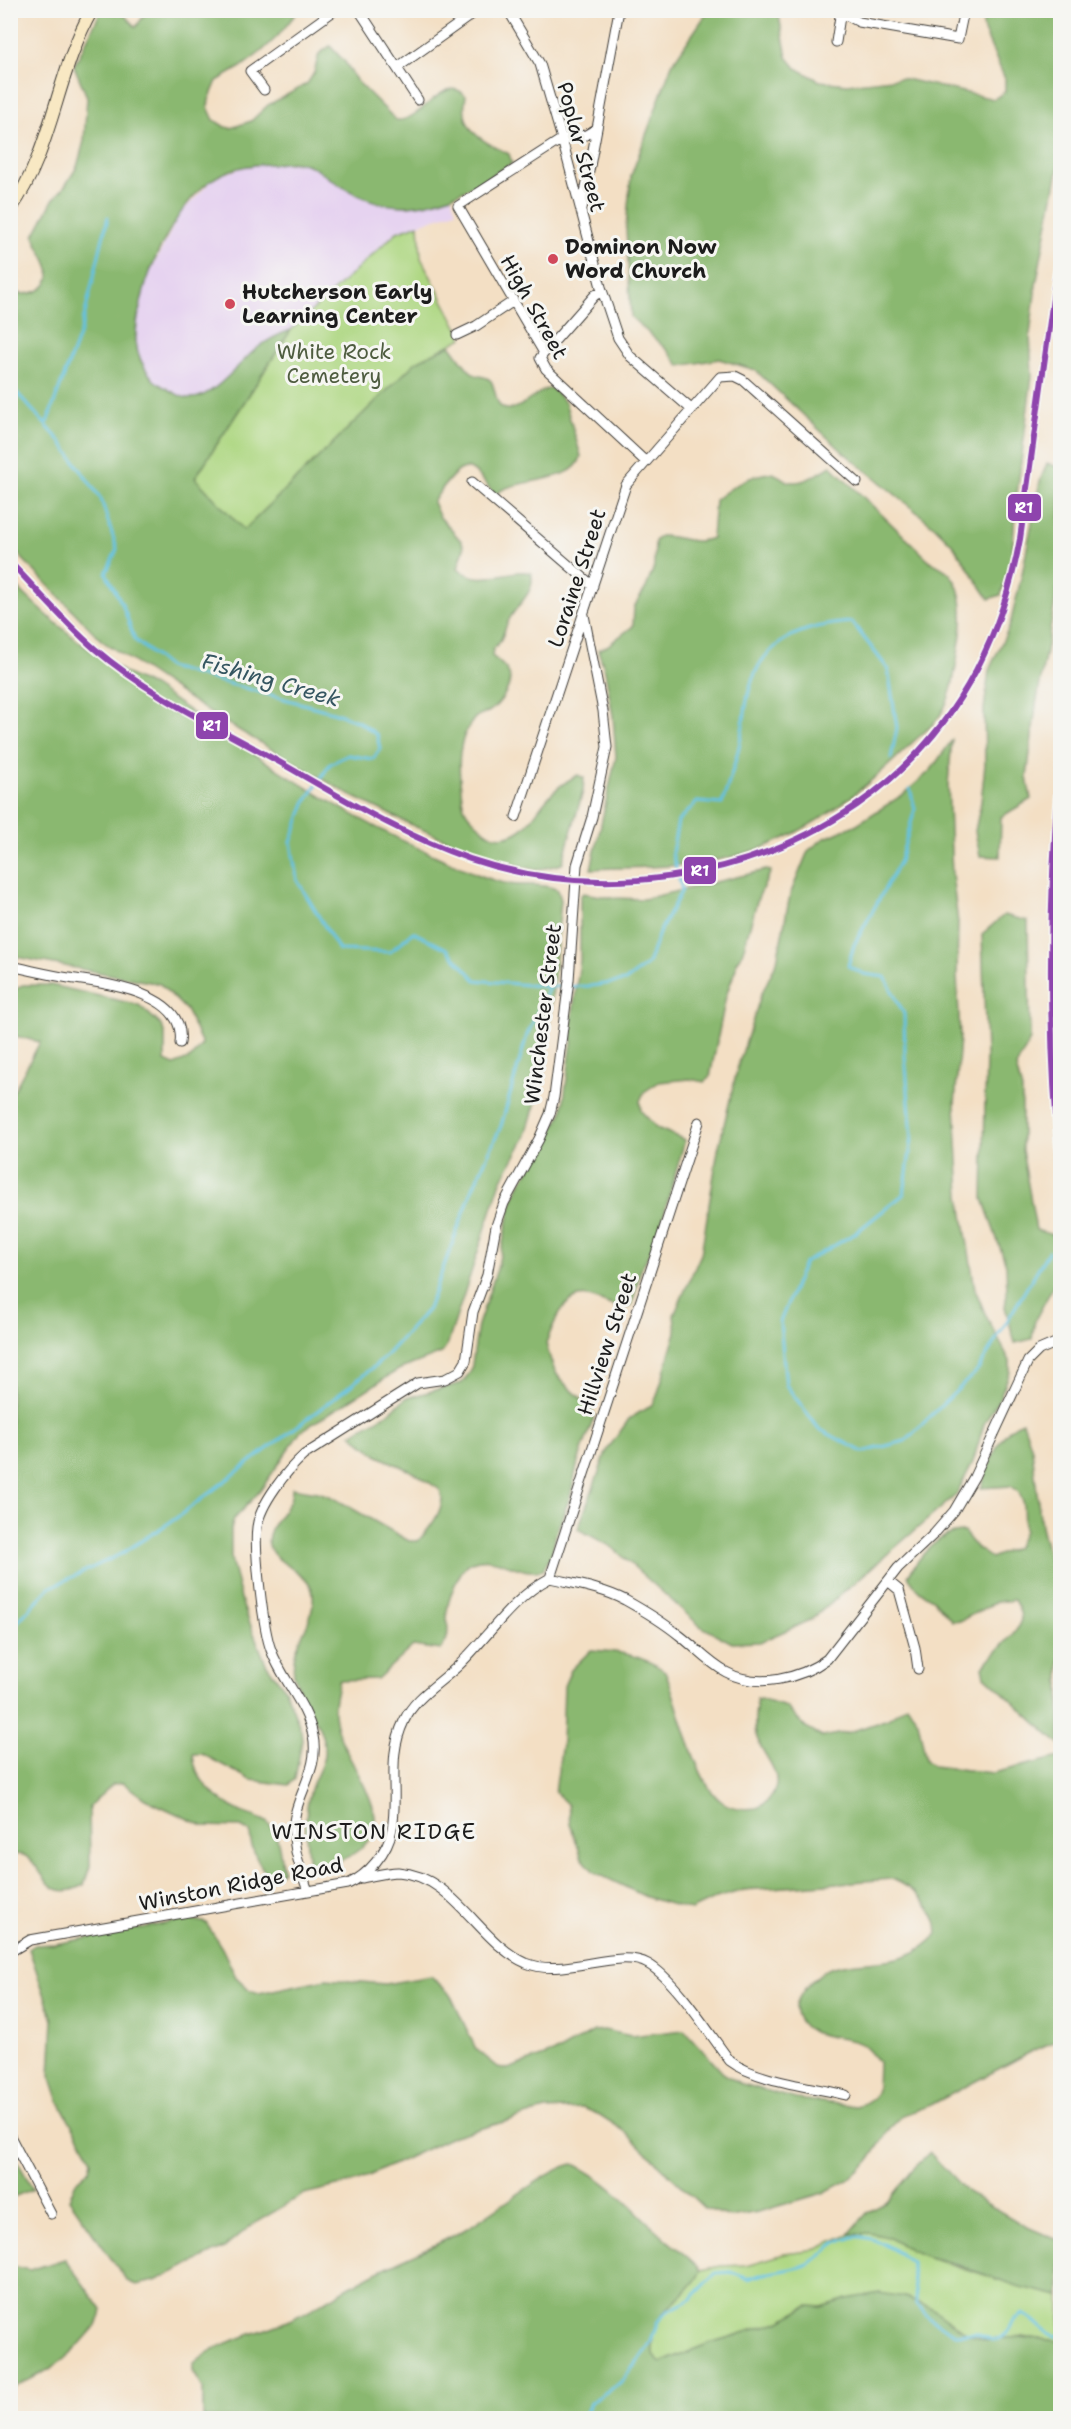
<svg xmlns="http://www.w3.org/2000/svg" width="1071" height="2429" viewBox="0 0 1071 2429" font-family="'Shantell Sans',sans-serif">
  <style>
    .built { fill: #e6d3f0 }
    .green { fill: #aed782; stroke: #657a4f; stroke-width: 1.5 }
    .forest { fill: #8ab870; stroke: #536a46; stroke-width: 1.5 }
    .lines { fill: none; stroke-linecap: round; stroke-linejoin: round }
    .stream { stroke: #64c2e2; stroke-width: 3 }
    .street-casing { stroke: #3c3935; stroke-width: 11 }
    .secondary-casing { stroke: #3c3935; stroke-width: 14 }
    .street { stroke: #fff; stroke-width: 9 }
    .secondary { stroke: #f8e8c3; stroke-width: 12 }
    .rail-1-casing { stroke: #f6f6f2; stroke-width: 10 }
    .rail-1 { stroke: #8e44ad; stroke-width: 6 }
    .poi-dot { fill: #d1495b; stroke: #f6f6f2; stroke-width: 2 }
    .labels { text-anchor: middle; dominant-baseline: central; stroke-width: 6; stroke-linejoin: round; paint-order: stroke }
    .street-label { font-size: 21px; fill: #1c1c1c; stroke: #f6f6f2 }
    .poi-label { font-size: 21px; font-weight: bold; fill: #1c1c1c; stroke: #f6f6f2; text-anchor: start }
    .park-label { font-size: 21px; fill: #4f5d40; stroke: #f6f6f2 }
    .water-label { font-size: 22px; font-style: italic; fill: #355661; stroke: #f6f6f2 }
    .neighbourhood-label { font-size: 22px; letter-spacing: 1.5px; fill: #1c1c1c; stroke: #f6f6f2 }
    .line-badge { stroke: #f6f6f2; stroke-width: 2 }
    .badge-label { font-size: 16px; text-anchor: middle; font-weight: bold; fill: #fff }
  </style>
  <rect width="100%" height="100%" fill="#f6f6f2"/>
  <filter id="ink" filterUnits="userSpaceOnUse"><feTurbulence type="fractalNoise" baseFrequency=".0167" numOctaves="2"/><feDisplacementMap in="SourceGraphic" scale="12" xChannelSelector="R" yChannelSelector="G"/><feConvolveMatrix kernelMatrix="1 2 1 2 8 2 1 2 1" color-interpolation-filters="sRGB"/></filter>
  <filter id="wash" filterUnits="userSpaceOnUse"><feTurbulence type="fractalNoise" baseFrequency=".008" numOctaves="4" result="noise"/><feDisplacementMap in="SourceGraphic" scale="24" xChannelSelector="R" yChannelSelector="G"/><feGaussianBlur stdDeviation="1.35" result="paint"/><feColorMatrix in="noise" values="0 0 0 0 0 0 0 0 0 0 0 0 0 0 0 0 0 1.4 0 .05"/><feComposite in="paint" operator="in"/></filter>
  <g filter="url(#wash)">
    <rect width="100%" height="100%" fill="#f3dfc4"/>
    <path class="built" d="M303,163L435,202L451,195L456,211L396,232L291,330L279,334L257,348L213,390L194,399L180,396L156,382L147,372L134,345V332L147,278L179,215L209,183L221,175L241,168L261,164Z"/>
    <path class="green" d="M419,224L421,258L463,338L416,362L244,530L195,478L291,330L397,232Z
      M869,2233C875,2234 881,2234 887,2236C901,2242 913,2253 928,2257C972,2271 1016,2286 1060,2296V2341L1020,2337L987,2340L968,2334L930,2307L905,2297L847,2299L822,2307L808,2306L780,2322L710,2343L660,2363C651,2353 651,2345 654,2333C663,2303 689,2296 701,2270L721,2266L747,2265L784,2254L810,2251L849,2234Z"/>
    <path class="forest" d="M709,10L778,11L787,57L796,68L820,81L847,84L901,78L994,99L1005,92V79L984,31L981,11H1060V160L1036,285L1030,335L1032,376L1016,502L1012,556L1001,595L989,599L953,545L935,527L842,451L755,370L719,359L680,366L667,350L631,317L626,227L631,176L672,64Z
      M101,11H120L136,27L147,11H298L278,36L261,52L241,67L217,81L209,100L208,107L214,120L225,127L231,128L251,121L268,105L307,84L314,73L319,54L330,46L345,62L356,80L396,120C422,123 444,71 466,96C458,131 483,141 509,154L512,163C480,183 446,204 408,206C380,207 355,196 332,180C324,175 315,166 305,164C296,161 284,163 274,164C252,164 227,168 209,182C178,206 151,260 142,298C135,330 129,351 153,379C157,384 165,387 171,391C178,395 185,399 192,398C213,398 240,362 256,349C266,341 279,334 291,330L195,478L244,530L416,362L450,345C457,353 465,368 474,374C480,378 486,375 491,381C497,390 494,411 510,409C526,407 535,391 551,388L565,402L581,456C575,486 513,476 495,495C489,488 477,470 467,468C455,467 439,493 433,502L439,516L462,542L464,548L458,568C481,590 510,566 531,573C537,592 516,605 509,620C502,633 505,638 493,649L492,656C497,660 505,666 508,672C515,684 499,705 490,711C484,714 478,714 474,719C457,740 458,764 461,789C462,796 462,805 466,811C470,818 479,825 485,831C494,839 508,838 519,831C531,824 537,810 546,800C554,790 566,781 578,775L584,778L583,791L562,864L537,870L495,860L416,827L350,795L218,718L102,641L11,547V292C29,297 55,291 48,266C45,256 37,247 34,236L53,200L65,186L77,167L84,141L87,97L74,66Z
      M1047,463L1060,468V575L1036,705L1027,777L1031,799L1001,817L1000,857L980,856L975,831L981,802L985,764L984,710L989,670L1010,625L1022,574L1040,481Z
      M831,466L930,561C936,565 944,568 949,573C966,591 963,625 959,647C955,670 953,697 939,717C932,727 919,736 910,745C860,794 801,841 731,857C686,868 638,867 591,869L616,757L613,716L605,671L598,650L607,646L633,626L634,607L646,588L654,567L655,541L660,536C678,535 694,546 712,538L715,500C730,488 750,474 770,473C777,473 781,478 787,481C802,486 819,473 831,466Z
      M10,580C49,619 102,666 153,686C244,748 335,812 436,856C459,866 484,879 509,884C526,887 541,882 558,890L561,900L547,1053L542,1082L525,1138L501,1181L447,1346L442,1353L398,1370L301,1431L260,1491L234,1519L231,1529V1559L243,1606L266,1664L285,1689L301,1730L302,1740L295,1779L288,1785L251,1780L202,1754H193C194,1781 219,1801 241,1812C253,1817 266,1818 273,1829C280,1839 280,1858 283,1870L276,1876L267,1875C258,1863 250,1847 250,1832L241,1827L203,1826L145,1799L123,1783L113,1784L89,1806L90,1866L84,1885C37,1911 43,1842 11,1856L10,1098L40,1042L11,1035V993L22,985H51L139,1005L160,1024L165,1033V1061L174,1065L191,1058L202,1044L186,1010L160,984L11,956Z
      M952,740L948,784L952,874L958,923L957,975L960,1037L955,1105L960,1196L975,1289L986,1316L1010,1361V1372L999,1399L984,1424L973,1462L956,1495L812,1619L760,1642L732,1643L700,1626L612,1547L578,1529L607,1450L629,1419L653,1404L657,1396L676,1332L674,1315L701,1254L718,1150L738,1066L761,995L777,961L790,895L808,851L823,839L857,824L904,794L931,770Z
      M766,870L771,871L758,898L742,954L736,962V968L726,996L710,1077L704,1082L690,1079L659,1082L644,1092L640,1101L641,1111L657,1128L685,1140L658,1235L640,1272L632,1306C616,1317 589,1284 569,1302C557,1312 552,1329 546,1343C549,1354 551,1366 558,1376C568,1390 586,1398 595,1415L578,1462L570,1497L556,1533L552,1552L543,1570C517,1577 498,1552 472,1562C459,1567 447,1602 447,1614C447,1622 449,1631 447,1638C446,1642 443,1646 441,1650L413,1646L377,1679L339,1680C336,1693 332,1706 335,1720C340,1752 380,1798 375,1827C374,1835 366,1844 360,1849C343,1862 330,1865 309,1866C306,1840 303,1815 311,1789C314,1778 323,1766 324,1755C327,1725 299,1702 294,1674C289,1645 316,1623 313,1595C311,1570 276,1567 269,1546C264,1530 283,1514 289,1502C291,1498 292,1493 292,1488L318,1492L332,1497L409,1541H418C429,1529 448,1507 440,1490L415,1473L378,1456L351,1434L389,1413L406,1398L462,1383L471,1371L478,1325L497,1269L512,1203L519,1186L562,1114L572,1042V1020L580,960V897L583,893L614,898L644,899Z
      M1004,915L1028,921L1030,1040L1016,1067L1022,1090V1150L1036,1230L1053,1235L1060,1257V1264L1055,1283L1035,1320L1032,1339L1015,1343L1005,1307L1007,1293L1006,1265L983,1199L986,1054L982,934Z
      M1023,1422L1032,1449L1041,1526L1060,1603V1745L985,1676L983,1667C991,1656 1021,1630 1021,1618C1021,1613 1017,1605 1014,1600L996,1602L962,1620L952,1621L934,1600L919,1591L908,1576C919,1557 940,1530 964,1532L976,1547L991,1558L1017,1547L1024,1531L1023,1501L1018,1491L1011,1486L981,1488C990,1466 997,1430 1023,1422Z
      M591,1650C617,1651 643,1655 665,1671C679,1703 694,1781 721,1801C730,1808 744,1810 756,1808C765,1806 774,1795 776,1785C779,1768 759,1751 756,1734C753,1724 756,1709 757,1698L786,1707L806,1728L822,1737L850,1732L888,1719L907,1705L918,1721L926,1760L933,1766L993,1773L1060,1757V2039L1034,2050L931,2105L903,2115L890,2128L869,2161L848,2180L823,2193L758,2212L730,2217L704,2208L623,2130L600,2115L583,2108L546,2110L454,2136L358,2181L304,2194L253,2224L224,2248L155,2281L136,2285L127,2281L69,2199L76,2182L90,2169L92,2160L59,2102L50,2075L53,2020L29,1949L35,1945L55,1944L191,1919L206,1923L222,1948L236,1977L250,1990L259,1993L326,1979L385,1984L431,1976L450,1994L476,2049L498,2067L508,2069L561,2050L594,2031L604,2030L631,2036L684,2030L723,2073L739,2083L796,2099L856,2106L865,2103L873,2098L877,2090L878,2062C872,2055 867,2046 859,2043C838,2034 810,2041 798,2018C788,2000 817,1972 833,1967C872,1957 908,1969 938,1933C937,1908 914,1888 892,1879L744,1890L716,1898L691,1910L646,1897L594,1872L582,1858L570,1824L568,1805L555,1792L562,1743L564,1686L571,1670Z
      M11,2150L33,2189L11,2198H10Z
      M930,2153L967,2192L1025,2226L1060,2241V2296L1020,2287L952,2263L928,2257L910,2250L888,2237L869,2233L849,2234L867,2213L888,2201L912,2170Z
      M574,2164C609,2181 630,2206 658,2232C672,2246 688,2255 701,2270C699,2274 697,2279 694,2282C679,2302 662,2306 654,2333C651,2345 651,2353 660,2363L710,2343L779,2322L808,2306L822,2307L847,2299L879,2293L905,2297L930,2307L968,2334L987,2340L1020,2337L1060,2341V2418H203V2388L193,2371V2364C218,2340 256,2335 287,2321C315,2309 340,2291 367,2277C400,2259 436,2247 469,2227C493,2213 551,2167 574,2164Z
      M65,2259L102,2310C101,2322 94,2328 86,2337C62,2366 43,2373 11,2389V2266L30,2270Z"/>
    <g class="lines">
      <path class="stream" d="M10,385L62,443L101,499L117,549L106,573L123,606L135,640L168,667L336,713L359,722L377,735L380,749L373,759L348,755L330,764L305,803L291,842L297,880L339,950L390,952L413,932L447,949L476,980L549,987L591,986L625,981L648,964L659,933L682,890L672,853L678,821L697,802L722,804C728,784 736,763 740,742C744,724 745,704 750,687C764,638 806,625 852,622L888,669L897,728L891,758
        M46,425L81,330L108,217
        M910,789L915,809L900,861L854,945L848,966L864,974L885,977L904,1014L905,1056L912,1138L904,1194L854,1234L804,1263L780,1322L786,1385L819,1429L863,1452L905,1441L978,1370L1048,1252
        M10,1630L49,1588L121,1554L175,1519L345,1390L382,1360L428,1309L473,1188L501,1126L527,1035L549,987
        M584,2418L590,2403L621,2382L637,2362L651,2342L658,2321L668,2311L691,2299L716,2273L730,2272L748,2279C767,2271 787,2272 806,2265C817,2261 826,2250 836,2243C861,2226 892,2247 911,2262L917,2304L930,2319L956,2334L976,2333L993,2340H999L1007,2333L1015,2319L1022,2314C1037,2318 1043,2337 1060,2336"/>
    </g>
  </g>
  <g filter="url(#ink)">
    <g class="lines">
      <g class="street-casing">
        <path id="street" d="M359,10L418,100
          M508,10L540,64L562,139L601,287L618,338L630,356L691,409
          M837,10L859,22L958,39L964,10
          M836,42L841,10
          M398,67L478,10
          M264,90L250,71L335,10
          M596,129L586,135L562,139L458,206L544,353L540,358L546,369L646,462
          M582,209L619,10
          M457,335L476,326L512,302
          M544,353L595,295L602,292
          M472,482L593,586
          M516,817L626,485L720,377L735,376L743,380L857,482
          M10,966C30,970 50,975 69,978C105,984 187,992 180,1043
          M550,1578C575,1584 602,1588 625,1600C643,1610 663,1622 679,1635C695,1647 709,1663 726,1672C757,1689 800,1679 827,1659L898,1568L934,1534L954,1511L974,1477L1028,1361L1039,1350L1060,1341
          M550,1578L699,1122
          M888,1581L899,1590L915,1648L918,1669
          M362,1878C373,1876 387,1872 398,1872C455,1876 477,1941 526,1963C564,1979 617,1947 648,1964C675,1979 711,2036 730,2061C756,2081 813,2087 846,2095
          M308,1891C299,1866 289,1837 296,1811C303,1785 319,1764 313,1736C307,1704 282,1680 271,1650C263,1629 254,1549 257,1527C260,1504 287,1470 304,1455L418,1383L445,1379L460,1371L466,1361L473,1312L487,1275L496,1226L504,1203L539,1139L550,1114L554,1097L569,980L577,865L592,817L607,747L603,711L584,615
          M10,1952L30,1940L348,1884C368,1875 388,1852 392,1829C399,1792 386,1758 404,1721C414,1698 440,1683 458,1666C488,1637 512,1598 550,1578
          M10,2136L51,2214"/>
      </g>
      <g class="secondary-casing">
        <path id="secondary" d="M10,210C53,150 56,73 92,10"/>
      </g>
      <use href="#street" class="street"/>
      <use href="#secondary" class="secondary"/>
      <g class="rail-1-casing">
        <path id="rail-1" d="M10,562C38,591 65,623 95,649C150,696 219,728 281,763C342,798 404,836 470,859C597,902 746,881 857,805C949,741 1000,648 1020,539L1060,248
          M1060,765C1049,895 1047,1030 1060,1160"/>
      </g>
      <use href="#rail-1" class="rail-1"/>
    </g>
  </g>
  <g class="poi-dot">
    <circle cx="553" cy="259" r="6"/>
    <circle cx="230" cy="304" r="6"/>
  </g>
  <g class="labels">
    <g class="street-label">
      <text transform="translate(581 147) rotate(75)">Poplar Street</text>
      <text transform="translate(534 307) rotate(61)">High Street</text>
      <text transform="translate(577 578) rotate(-72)">Loraine Street</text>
      <text transform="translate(543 1014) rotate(-83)">Winchester Street</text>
      <text transform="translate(607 1344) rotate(-72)">Hillview Street</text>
      <text transform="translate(241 1884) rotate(-11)">Winston Ridge Road</text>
    </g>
    <g class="poi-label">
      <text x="565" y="247">Dominon Now<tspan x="565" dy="24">Word Church</tspan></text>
      <text x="242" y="292">Hutcherson Early<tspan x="242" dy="24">Learning Center</tspan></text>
    </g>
    <g class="park-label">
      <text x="334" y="352">White Rock<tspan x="334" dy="24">Cemetery</tspan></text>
    </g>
    <g class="water-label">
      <text transform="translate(271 680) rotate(16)">Fishing Creek</text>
    </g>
    <g class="neighbourhood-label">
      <text x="374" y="1831">WINSTON RIDGE</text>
    </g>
  </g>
  <g class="line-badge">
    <rect x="1007" y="493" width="35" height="29" rx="6" fill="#8e44ad"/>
    <rect x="195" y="711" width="34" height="29" rx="6" fill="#8e44ad"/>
    <rect x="683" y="856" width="34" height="29" rx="6" fill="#8e44ad"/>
  </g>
  <g class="badge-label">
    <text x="1024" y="513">R1</text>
    <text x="212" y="731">R1</text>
    <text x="700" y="876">R1</text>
  </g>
  <rect width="1071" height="2429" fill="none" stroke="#f6f6f2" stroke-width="36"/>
</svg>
